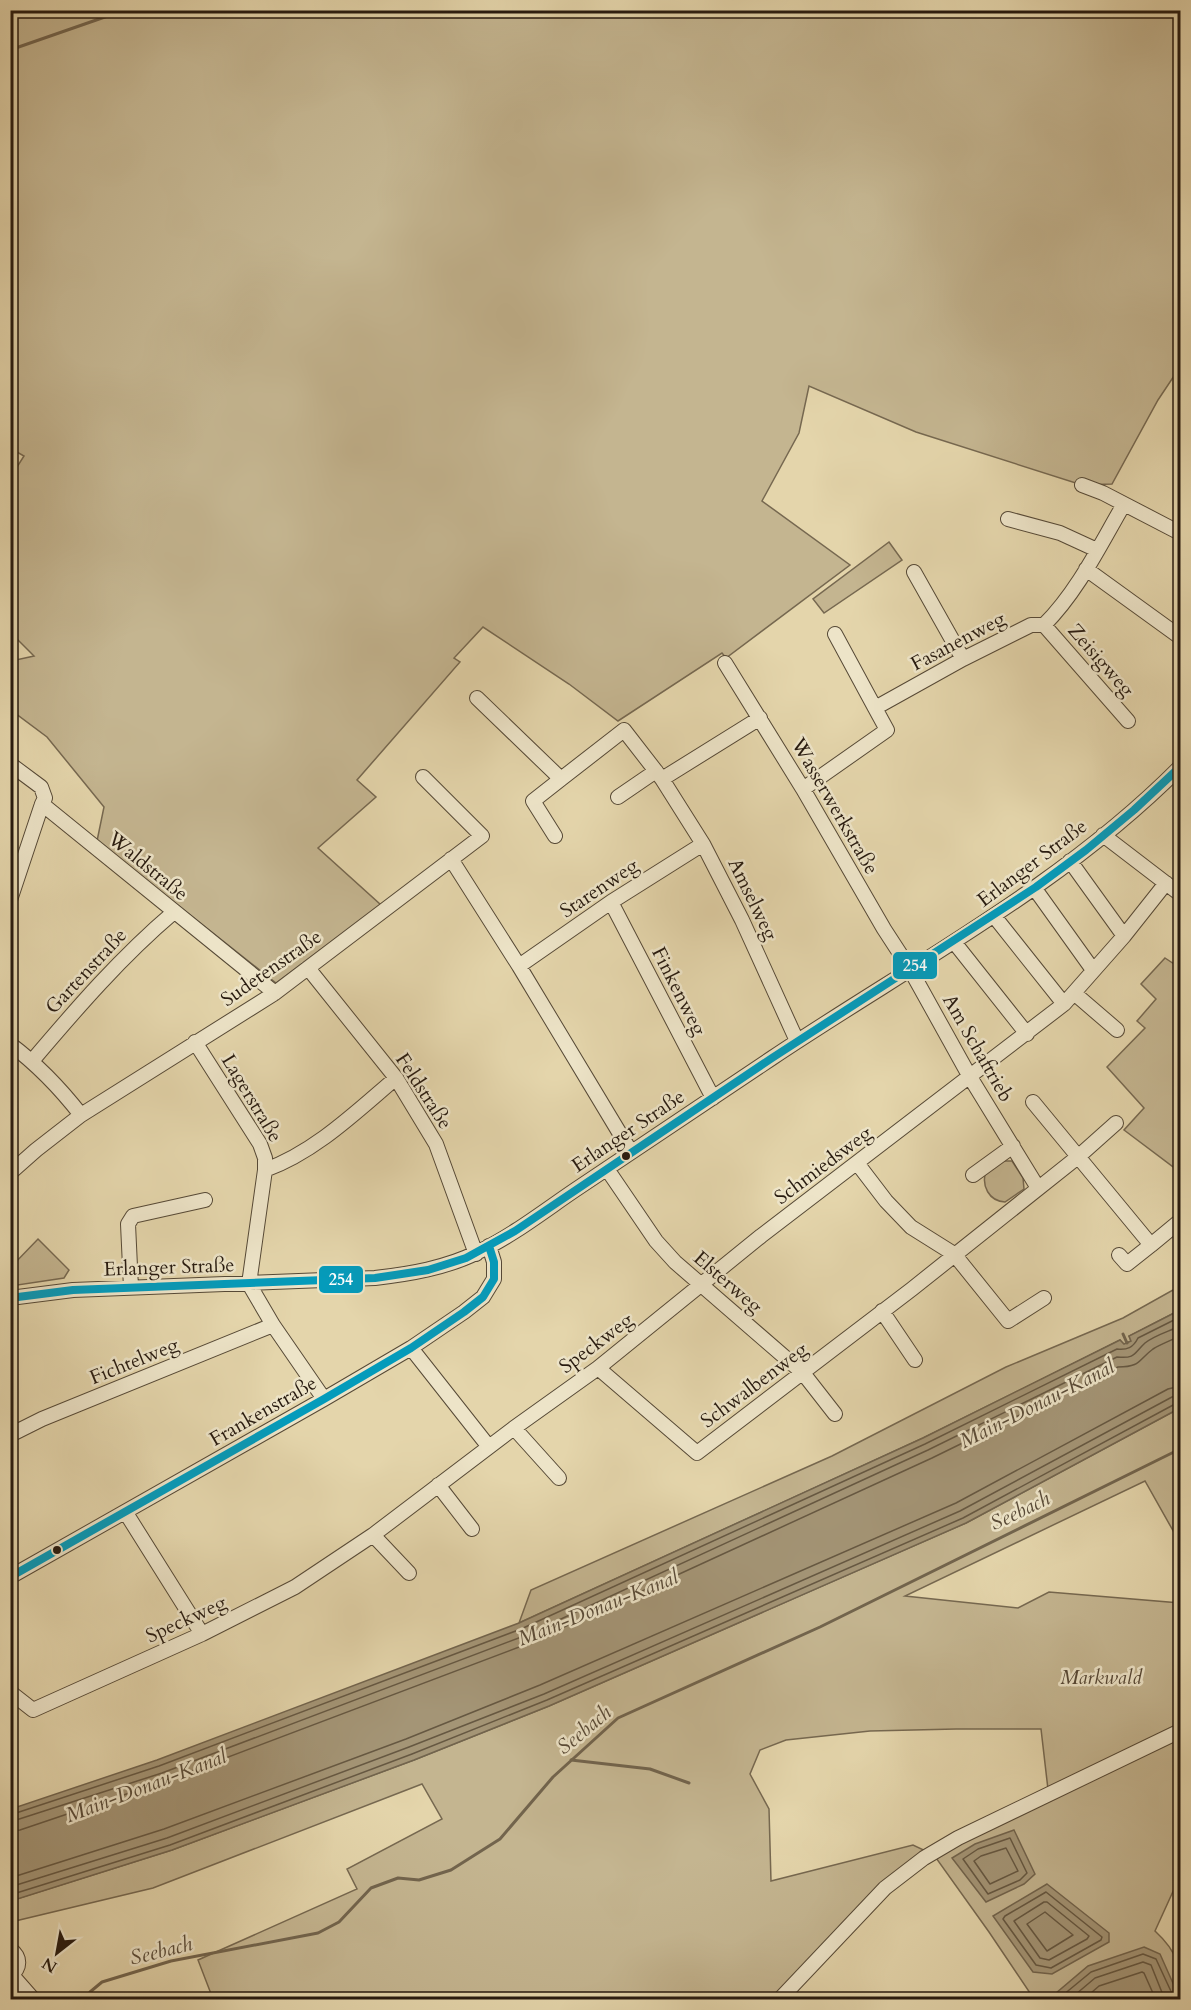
<svg xmlns="http://www.w3.org/2000/svg" width="1191" height="2010" viewBox="0 0 1191 2010" font-family="Cardo,serif">
  <style>
    .green { fill: #c4b590; stroke: #766850; stroke-width: 1.5; fill-rule: evenodd }
    .water { fill: #a49576; stroke: #72644d; stroke-width: 1.5 }
    .lines { fill: none; stroke-linecap: round; stroke-linejoin: round }
    .shore { stroke: #665842; stroke-width: 1.5 }
    .stream { stroke: #72644d; stroke-width: 3 }
    .minor-casing { stroke: #564936; stroke-width: 16 }
    .minor { stroke: #ede4c8; stroke-width: 14 }
    .bus-1-casing { stroke: #ede4c8; stroke-width: 12 }
    .bus-1 { stroke: #049bbb; stroke-width: 8 }
    .bus-dot { fill: #271a0f; stroke: #ede4c8; stroke-width: 2 }
    .labels { text-anchor: middle; dominant-baseline: central; stroke-width: 5; stroke-linejoin: round; paint-order: stroke }
    .street-label { font-size: 20px; fill: #271a0f; stroke: #ede4c8 }
    .park-label { font-size: 20px; font-style: italic; fill: #564836; stroke: #ede4c8 }
    .water-label { font-size: 21px; font-style: italic; fill: #594b38; stroke: #ede4c8 }
    .line-badge { stroke: #ede4c8; stroke-width: 2 }
    .badge-label { font-size: 16px; text-anchor: middle; font-weight: bold; fill: #fff }
  </style>
  <rect width="100%" height="100%" fill="#e4d5ab"/>
  <filter id="stains"><feTurbulence type="fractalNoise" baseFrequency=".00333" numOctaves="4"/><feColorMatrix values="0 0 0 0 .2 0 0 0 0 .09 0 0 0 0 .02 0 0 0 .5 -.17"/></filter>
  <radialGradient id="worn" r=".72"><stop offset=".6" stop-color="#630" stop-opacity="0"/><stop offset="1" stop-color="#630" stop-opacity=".3"/></radialGradient>
  <path class="green" d="M11,11H1180V367L1158,400L1112,484L1082,485L916,432L809,386L799,433L762,501L850,565L726,658L722,653L618,721L569,684L483,627L454,658L460,662L357,780L376,797L318,848L381,905L276,983L97,841L104,807L47,737L11,710V661L34,656L11,633L10,478L24,456L10,448Z
    M889,542L902,560L824,613L813,599Z
    M1165,958L1180,968V1167L1176,1169L1124,1130L1144,1108L1107,1067L1145,1028L1137,1021L1156,999L1141,984Z
    M1001,1161H1012L1023,1178L1024,1189L1005,1202C989,1201 981,1186 986,1171Z
    M38,1239L69,1270L64,1278L11,1286V1267Z
    M1180,1286V1310L1129,1336L1131,1341L1124,1345L1120,1340L923,1438L519,1623L531,1590L832,1456L1006,1367L1123,1318Z
    M1180,1408V1543L1145,1481L905,1596L1018,1608L1049,1592L1180,1603V1876L1155,1931C1180,1954 1180,1967 1180,1999H1034L989,1932L934,1855L876,1904L784,1999H213L198,1960L357,1889L347,1869L442,1819L422,1784L153,1888L11,1922L10,1901L172,1850L414,1760L549,1706L966,1523ZM956,1729H1041L1049,1798L934,1855L913,1845L771,1881L769,1809L750,1774L760,1750L786,1740L870,1731Z"/>
  <path class="water" d="M1180,1310V1408L966,1523L549,1706L414,1760L172,1850L11,1901V1809L157,1760L519,1623L923,1438L1120,1340L1124,1344L1131,1341L1129,1336Z
    M1014,1830L1035,1874L1024,1884L986,1902L952,1858L975,1844Z
    M1047,1884L1109,1933V1942L1052,1974L1033,1972L993,1916Z
    M1144,1947L1160,1954L1180,1999H1049L1088,1966Z"/>
  <g class="lines">
    <path class="shore" d="M10,1815L159,1766L521,1629L925,1444L1117,1349C1127,1350 1133,1348 1138,1338L1180,1317
      M10,1822L162,1773L524,1636L928,1450L1117,1357C1136,1359 1134,1353 1145,1343C1155,1335 1170,1331 1180,1326
      M10,1831L20,1830L165,1781L527,1644L932,1458L1118,1367C1141,1367 1138,1360 1153,1349C1161,1344 1172,1340 1180,1336
      M1010,1838L1027,1873L1020,1880L988,1894L963,1859L978,1849Z
      M1006,1848L1018,1871L990,1884L974,1861L981,1856Z
      M10,1878L164,1829L406,1739L540,1685L956,1503L1168,1389L1180,1386
      M10,1887L167,1838L409,1747L544,1694L960,1511L1172,1397L1180,1395
      M1046,1892L1102,1937L1101,1940L1051,1968L1036,1965L1003,1919L1005,1916Z
      M10,1895L170,1845L412,1754L547,1700L963,1518L1175,1404L1180,1403
      M1044,1902H1047L1089,1936L1087,1939L1049,1960L1040,1958L1014,1921Z
      M1045,1912L1073,1935L1047,1951L1027,1924Z
      M1057,2000L1091,1972L1143,1954L1156,1959L1175,2000
      M1069,2000L1095,1978L1143,1962L1151,1965L1165,2000
      M1083,2000L1099,1986L1142,1972L1144,1973L1156,2000"/>
    <path class="stream" d="M10,50L125,10
      M1123,1334L1127,1343
      M571,1760L650,1769L689,1783
      M90,1992L102,1982L171,1961L318,1933L339,1922L371,1888L398,1878L419,1880L451,1870L500,1839L553,1777L618,1718L820,1627L1180,1449"/>
    <g class="minor-casing">
      <path id="minor" d="M1082,485L1103,493L1180,533
        M1008,519L1060,533L1097,550
        M1086,569L1180,637
        M914,572L963,659
        M1044,625L1128,721
        M835,634L875,708
        M725,663L803,789L884,929L910,969L970,1077L1038,1188
        M477,698L561,779L624,730L662,779
        M760,718L662,779L703,844L742,920L797,1041
        M10,764L41,787L45,798L42,804L275,993
        M803,789L887,730L875,708L963,659L1031,625H1044C1078,591 1100,545 1124,504
        M618,797L656,771
        M1103,835L1180,894
        M555,836L533,801L561,779
        M451,859L519,966L631,1152
        M1070,861L1124,936
        M1035,889L1093,970
        M10,900L42,804
        M611,902L713,1098
        M994,916L1064,1004
        M954,942L1027,1034
        M519,966L611,902L703,844
        M308,968L396,1078L436,1144L476,1254
        M1074,993L1117,1030
        M195,1042L260,1144L265,1158V1170L249,1284L273,1325L324,1399
        M10,1044C38,1065 60,1088 81,1115
        M32,1061C77,1008 121,957 174,912
        M1033,1102L1151,1245L1180,1221
        M857,1163L886,1201L911,1227L954,1254L1008,1321L1044,1298
        M607,1169L656,1241L675,1262L803,1373L835,1414
        M265,1170C315,1152 356,1112 396,1078
        M10,1173L36,1150L81,1115L275,993L482,836L423,777
        M973,1175L1013,1146
        M1119,1255L1127,1264L1151,1245
        M131,1288L128,1224L133,1216L205,1200
        M10,1298L73,1290L375,1278C410,1274 446,1268 478,1252C512,1236 544,1211 575,1190C641,1146 707,1102 772,1058C911,965 1062,886 1180,767
        M882,1311L915,1360
        M411,1348L489,1447
        M598,1368L697,1453L912,1289L1079,1156L1116,1123
        M514,1428L559,1478
        M10,1435L42,1419L273,1325
        M438,1485L472,1529
        M126,1513L202,1634
        M373,1535L409,1573
        M10,1577L324,1399L411,1348L464,1312L483,1297L494,1279V1262L489,1246
        M10,1692L33,1710L202,1634L295,1587L373,1535L514,1428L598,1368L761,1236L1064,1004L1124,936L1166,883
        M10,1949C21,1957 21,1968 10,1976
        M12,1975L34,2000
        M779,2000L885,1888L924,1858L958,1838L1180,1731"/>
    </g>
    <use href="#minor" class="minor"/>
    <g class="bus-1-casing">
      <path id="bus-1" d="M10,1298L73,1290L375,1278L428,1270L466,1258L515,1231L772,1058L1036,887L1086,850L1134,810L1180,767
        M10,1577L324,1399L411,1348L464,1312L483,1297L494,1279V1262L489,1246"/>
    </g>
    <use href="#bus-1" class="bus-1"/>
  </g>
  <g class="bus-dot">
    <circle cx="626" cy="1156" r="5"/>
    <circle cx="57" cy="1550" r="5"/>
  </g>
  <g class="labels">
    <g class="street-label">
      <text transform="translate(958 641) rotate(-28)">Fasanenweg</text>
      <text transform="translate(1101 660) rotate(49)">Zeisigweg</text>
      <text transform="translate(835 806) rotate(60)">Wasserwerkstraße</text>
      <text transform="translate(1032 863) rotate(-37)">Erlanger Straße</text>
      <text transform="translate(148 866) rotate(39)">Waldstraße</text>
      <text transform="translate(599 888) rotate(-34)">Starenweg</text>
      <text transform="translate(753 899) rotate(64)">Amselweg</text>
      <text transform="translate(271 968) rotate(-35)">Sudetenstraße</text>
      <text transform="translate(86 971) rotate(-47)">Gartenstraße</text>
      <text transform="translate(679 991) rotate(63)">Finkenweg</text>
      <text transform="translate(978 1048) rotate(60)">Am Schaftrieb</text>
      <text transform="translate(424 1091) rotate(57)">Feldstraße</text>
      <text transform="translate(252 1098) rotate(59)">Lagerstraße</text>
      <text transform="translate(628 1131) rotate(-34)">Erlanger Straße</text>
      <text transform="translate(823 1165) rotate(-37)">Schmiedsweg</text>
      <text transform="translate(169 1267) rotate(-2)">Erlanger Straße</text>
      <text transform="translate(728 1282) rotate(41)">Elsterweg</text>
      <text transform="translate(596 1343) rotate(-37)">Speckweg</text>
      <text transform="translate(134 1361) rotate(-22)">Fichtelweg</text>
      <text transform="translate(754 1385) rotate(-37)">Schwalbenweg</text>
      <text transform="translate(263 1411) rotate(-30)">Frankenstraße</text>
      <text transform="translate(186 1619) rotate(-25)">Speckweg</text>
    </g>
    <g class="park-label">
      <text x="1101" y="1677">Markwald</text>
    </g>
    <g class="water-label">
      <text transform="translate(1037 1404) rotate(-27)">Main-Donau-Kanal</text>
      <text transform="translate(1020 1511) rotate(-26)">Seebach</text>
      <text transform="translate(598 1608) rotate(-22)">Main-Donau-Kanal</text>
      <text transform="translate(584 1730) rotate(-40)">Seebach</text>
      <text transform="translate(146 1786) rotate(-21)">Main-Donau-Kanal</text>
      <text transform="translate(161 1951) rotate(-14)">Seebach</text>
    </g>
  </g>
  <g class="line-badge">
    <rect x="892" y="951" width="46" height="29" rx="6" fill="#049bbb"/>
    <rect x="318" y="1265" width="46" height="29" rx="6" fill="#049bbb"/>
  </g>
  <g class="badge-label">
    <text x="915" y="971">254</text>
    <text x="341" y="1285">254</text>
  </g>
  <rect width="1191" height="2010" fill="none" stroke="#e4d5ab" stroke-width="36"/>
  <rect x="12" y="12" width="1167" height="1986" fill="none" stroke="#271a0f" stroke-width="3"/>
  <rect x="18" y="18" width="1155" height="1974" fill="none" stroke="#271a0f" stroke-width="1.5"/>
  <g transform="translate(57 1953) rotate(211)" stroke="#ede4c8" stroke-width="4.5" paint-order="stroke">
  <path d="M0-4.5L10 22L0 15L-10 22Z" fill="#271a0f"/>
  <text y="-9" font-size="16" font-weight="bold" text-anchor="middle" fill="#271a0f">N</text>
  </g>
  <rect width="100%" height="100%" filter="url(#stains)"/>
  <rect width="100%" height="100%" fill="url(#worn)"/>
</svg>
